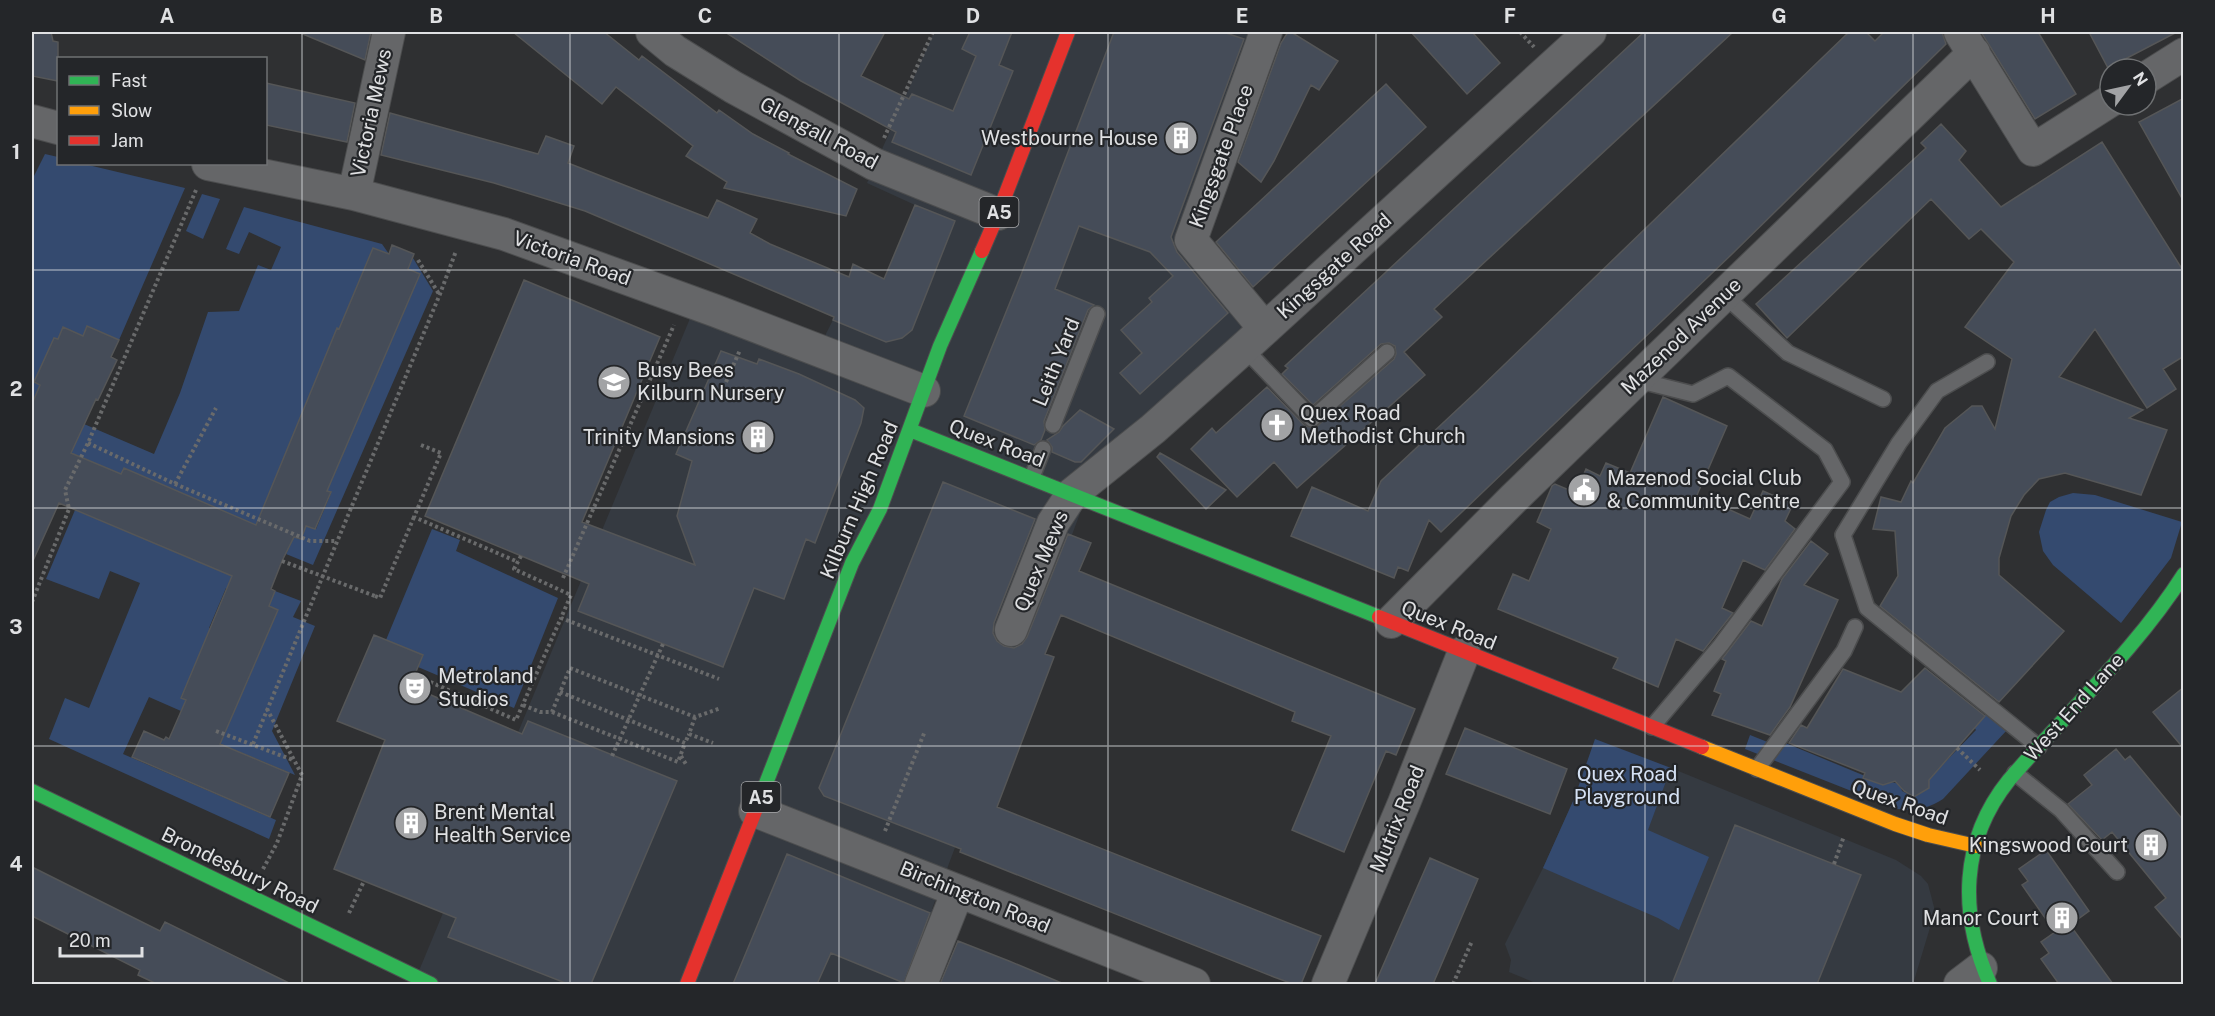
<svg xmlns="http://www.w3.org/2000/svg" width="2215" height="1016" viewBox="0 0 2215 1016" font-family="'Public Sans',sans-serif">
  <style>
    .built { fill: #353a41 }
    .green { fill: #344a6f }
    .building { fill: #454c58; stroke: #555657; stroke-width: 1.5 }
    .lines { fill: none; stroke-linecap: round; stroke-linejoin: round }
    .lane-casing { stroke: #4c4d4e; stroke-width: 18 }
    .street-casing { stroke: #4c4d4e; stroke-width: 34 }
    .fast-casing { stroke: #4c4d4e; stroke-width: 16 }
    .slow-casing { stroke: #4c4d4e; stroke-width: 16 }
    .jam-casing { stroke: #4c4d4e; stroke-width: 16 }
    .path { stroke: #696a6b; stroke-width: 4; stroke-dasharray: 3 3; stroke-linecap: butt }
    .lane { stroke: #656668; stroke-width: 15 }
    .street { stroke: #656668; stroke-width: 32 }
    .fast { stroke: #30b455; stroke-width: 14 }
    .slow { stroke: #ff9f0a; stroke-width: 14 }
    .jam { stroke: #e5322d; stroke-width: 14 }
    .path-bridge { stroke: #696a6b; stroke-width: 4; stroke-dasharray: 3 3; stroke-linecap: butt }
    .grid { fill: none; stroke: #e0e1e3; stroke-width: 1.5; stroke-opacity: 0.55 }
    .labels { text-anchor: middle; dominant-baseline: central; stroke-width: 4.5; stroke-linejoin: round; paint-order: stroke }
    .shield { fill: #242629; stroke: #a8a9ab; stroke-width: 1.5 }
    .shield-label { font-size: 18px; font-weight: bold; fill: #e0e1e3 }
    .street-label { font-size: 20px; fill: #e0e1e3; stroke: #242629 }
    .poi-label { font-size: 20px; fill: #e0e1e3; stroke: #242629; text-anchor: start }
    .park-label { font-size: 20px; fill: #d5e1f4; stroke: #242629 }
    .neatline { fill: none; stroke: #e0e1e3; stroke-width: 2 }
    .grid-label { font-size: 20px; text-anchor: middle; font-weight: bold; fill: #e0e1e3 }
  </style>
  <rect width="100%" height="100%" fill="#2f3032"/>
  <path class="built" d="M934,32H1268L1187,240L1257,327L1088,492L932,909L944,915L918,984H429L416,978L691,316L811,363L833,320L853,264L884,279L906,235L903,234L915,205L867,183Z
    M1671,768L1896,860L1921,876L1928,884L1935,911L1913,984H1538L1509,972L1511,960L1505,944L1543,868L1574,799L1648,829Z"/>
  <path class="green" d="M45,154L58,157V164H84L185,188L119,340L87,326L83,336L63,327L58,339L54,338L34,382L40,385L32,404V180Z
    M202,194L220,199L203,239L186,231Z
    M244,207L382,244L389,254L373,248L349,305L343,330L337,328L278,550L121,474L71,453L84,424L154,454L180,393L208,312L239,311L258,265L271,270L281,247L249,232L239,254L226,249Z
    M413,258L433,291L313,565L286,554L294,537L301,539L306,526L316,529L331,493L318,487L419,274L408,269Z
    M2073,493L2095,495L2182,522L2171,558L2121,623L2053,565L2043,551L2039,532L2046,510L2050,502L2059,497Z
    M75,510L239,547L230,589L226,588L209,628L216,631L200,655L181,697L186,700L181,711L149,697L123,754L276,820L269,839L49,739L65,698L89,708L140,583L110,571L99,599L46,579Z
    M432,529L460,540L456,551L558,598L514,708L418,667L423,655L386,640Z
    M275,591L301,601L293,617L315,626L272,731L295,775L235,750L218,745L249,678L239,674Z
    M1986,714L2007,730L1943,799C1927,809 1916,811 1897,809L1745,749L1750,735L1780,747L1783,742L1882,783L1887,781L1900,784L1902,791L1914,797L1927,789L1926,782L1976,730L1974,727Z
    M1595,739L1671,768L1648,830L1709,857L1679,930L1658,918L1543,868L1574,799Z"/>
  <path class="building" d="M32,32H51L53,41L58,42V81L32,76Z
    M298,32H371L365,60Z
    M513,32H604L639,60L642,56L717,113L719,110L753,134L789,153L788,154L857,189L846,216L724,188L727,182L686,156L693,146L616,87L602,104Z
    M725,32H885L861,76L909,99L912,94L953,111L976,56L962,49L970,32H1012L999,65L1013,71L971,175L892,142L896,132L801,81Z
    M1114,32H1223L1244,39L1171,237L1177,252L1228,313L1140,394L1120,373L1142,353L1121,330L1152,302L1149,298L1173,276L1150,252L1079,226L1055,289L1094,305L1088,310L1044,421L1045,430L1041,440L1034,445L964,416L1021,275Z
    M1288,32H1291L1338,61L1319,90L1311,85L1274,161L1261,182L1238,162L1281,43Z
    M1411,32H1472L1500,63L1467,94Z
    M1644,32H1733L1434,309L1442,317L1404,352L1425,375L1297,488L1274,462L1237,497L1191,449L1212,428L1216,433L1267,387L1305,426L1315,428L1394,359L1396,354L1395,346L1389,343L1381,344L1313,405L1282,374L1288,368L1285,366Z
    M1849,32H1866L1875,41L1884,32H1942L1946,44L1731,255L1441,532L1429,520L1408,571L1398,567L1394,578L1291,536L1312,487L1368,511L1381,481L1475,393Z
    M1981,32H2038L2076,94L2035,119Z
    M2089,32H2177L2108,68Z
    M266,83L355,103L347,142L266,125Z
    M1386,84L1426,127L1253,287L1216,242Z
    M2184,98V202L2139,122Z
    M390,113L538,154L546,136L574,146L568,163L708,218L717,200L757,219L750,233L770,244L849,277L853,264L884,279L915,205L955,221L912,330L902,338L886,342L833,320L834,317L783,295L585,211L494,183L381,155Z
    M1941,124L1966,151L1959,160L2001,207L2102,142L2184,272V356L2163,369L2176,389L2147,408L2095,329L2059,377L2143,410L2129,418L2167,430L2141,495L2065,473L2039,479L2024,495L2011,516L1999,558V575L2064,631L1999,702L1880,606L1898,576L1895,531L1873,529L1881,497L1901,502L1911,481L1913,483L1945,428L1972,406H1982L1995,429L2012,359L1965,327L2014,262L1981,229L1969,239L1931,199L1787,338L1756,304L1926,148L1921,143Z
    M392,245L414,254L408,269L420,274L327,491L331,492L315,529L306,526L301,539L294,537L282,561L271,589L275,591L269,606L278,610L220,744L289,773L270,817L132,757L144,731L164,740L166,737L169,739L186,700L181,698L232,576L59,503L32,563V404L40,385L34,382L54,338L58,339L63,327L83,336L87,326L119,340L111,357L117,360L98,400L96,399L71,453L121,474L124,468L256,525L337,328L339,329L373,248L389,254Z
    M524,280L660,337L582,522L695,565L677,516L692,461L676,454L721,351L757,364L759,359L799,374L855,400L864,408L861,423L815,543L806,539L784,599L754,588L723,667L578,611L589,584L425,516Z
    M1663,397L1727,426L1697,495L1750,519L1763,491L1793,504L1785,521L1795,529L1765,570L1743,560L1722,608L1733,613L1703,651L1676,639L1658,687L1613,668L1618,658L1498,609L1513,574L1529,581L1551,529L1537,522L1552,486L1555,484L1576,493L1586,469L1600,476L1606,463L1630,473Z
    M1080,410L1114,429L1081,462H1075L1052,452V447L1047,440L1059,432L1063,426Z
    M1160,453L1226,490L1206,509L1157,457Z
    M943,482L1035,519L994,623L993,633L997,641L1004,646L1014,648L1022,644L1027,637L1068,534L1091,543L1079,571L1415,709L1396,755L1386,751L1344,852L1292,830L1331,736L1292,721L1295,712L1061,615L1045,654L1054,657L997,807L1321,936L1301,984H1293L1274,977L960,852L961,849L824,796L819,788Z
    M1811,541L1828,554L1804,585L1838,600L1790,707L1770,735L1712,715L1721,694L1714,691L1726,661L1722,659L1751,621L1762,626L1782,579Z
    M374,635L423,655L410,686L522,734L528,721L677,781L591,984H568L448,937L456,918L334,869L385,740L337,721Z
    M1925,668L1985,716L1929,780V788L1914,797L1904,791L1895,781L1883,785L1863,778L1865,773L1789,743L1801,725L1807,728L1843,669L1901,692Z
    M2184,687V749L2153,712Z
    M1465,728L1567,769L1550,814L1446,774Z
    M2116,749L2125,760L2130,756L2184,821V941L2155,907L2166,898L2112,832L2102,840L2068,804L2092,785L2084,775Z
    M1735,825L1861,875L1817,984H1672Z
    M2046,850L2089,911L2070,925L2113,984H2059L2041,959L2049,953L2041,942L2055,932L2022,885L2028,881L2019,869Z
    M787,854L930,913L904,983L831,953L817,984H733Z
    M1430,858L1478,879L1433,984H1375Z
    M32,867L160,931L165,922L291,984H157L138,975L140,970L32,916Z
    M958,941L1009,961L1064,984H940Z"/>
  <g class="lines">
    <g class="lane-casing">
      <path id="lane" d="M1723,294L1788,353L1883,399
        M1244,348L1312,419L1387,352
        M1987,362L1937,391L1899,443L1843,535L1867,608L2039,747
        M1637,380L1693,394L1728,376L1825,450L1842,482L1721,645L1652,727
        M1053,425L1097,314
        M1032,477L1043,449
        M1757,769L1844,651L1855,627
        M2015,773L2061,810L2117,872"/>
    </g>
    <g class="street-casing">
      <path id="street" d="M652,32L675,51L733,87L874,164L998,214
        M1960,32L2033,150L2110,101
        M2146,78L2184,54
        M32,121L58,128
        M208,164L354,194L504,234L716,311L924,391
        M354,194L389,32
        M1265,329L1191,240L1266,32
        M1391,622L1513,499L1974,53
        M1011,630L1053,523L1072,494L1153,429L1244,348L1590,32
        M755,811L1194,984
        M921,984L958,891
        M1328,984L1404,803L1464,652
        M1960,984L1981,968"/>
    </g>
    <g class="fast-casing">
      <path id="fast" d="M910,430L1379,617
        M32,791L431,984
        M763,791L852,563L880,509L940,346L982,251
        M1990,984C1959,914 1960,841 2009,780C2068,711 2135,651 2184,574"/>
    </g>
    <g class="slow-casing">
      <path id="slow" d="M1702,747L1895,824L1928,835L1976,846"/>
    </g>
    <g class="jam-casing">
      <path id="jam" d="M982,251L998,214L1068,32
        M1379,617L1702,747
        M687,984L763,791"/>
    </g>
    <path class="path" d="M1520,32L1534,47
      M884,138L933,32
      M418,260L439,294
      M726,382L740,350
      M88,443L175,484L310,541H336
      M421,445L441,453L414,517L518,562
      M175,484L216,408
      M521,556L514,569L571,595L561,618L719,679
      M563,578L674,325
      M375,596L380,598L414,517
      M32,602L69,509L65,490L88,443L196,190
      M415,688L419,677L516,720L561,618
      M560,692L685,743L689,734
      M523,705L540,712H552L570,668L695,717L721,708
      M552,712L678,762L685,743
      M695,717L689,734L713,743
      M216,731L293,760
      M253,744L440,294L456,251
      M1957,748L1980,770
      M681,756L687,766
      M885,831L925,731
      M1834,864L1844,836
      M263,869L277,843L302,775L267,709
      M349,913L364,881
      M1453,984L1472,941"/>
    <use href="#lane" class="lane"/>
    <use href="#street" class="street"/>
    <use href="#fast" class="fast"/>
    <use href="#slow" class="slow"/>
    <use href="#jam" class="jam"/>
    <path class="path-bridge" d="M282,561L375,596
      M612,756L663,644"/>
  </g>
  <path class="grid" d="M302,32V984M570,32V984M839,32V984M1108,32V984M1376,32V984M1645,32V984M1913,32V984M32,270H2184M32,508H2184M32,746H2184"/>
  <defs>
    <g id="building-disc" transform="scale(1.725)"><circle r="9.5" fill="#a2a3a5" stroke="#242629"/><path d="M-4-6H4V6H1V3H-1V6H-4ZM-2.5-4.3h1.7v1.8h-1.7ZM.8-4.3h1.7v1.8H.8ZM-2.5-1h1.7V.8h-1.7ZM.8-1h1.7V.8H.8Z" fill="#fff"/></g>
    <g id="school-disc" transform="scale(1.725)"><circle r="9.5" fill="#a2a3a5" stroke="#242629"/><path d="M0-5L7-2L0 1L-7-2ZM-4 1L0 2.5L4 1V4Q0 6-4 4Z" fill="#fff"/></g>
    <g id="church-disc" transform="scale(1.725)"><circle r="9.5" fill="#a2a3a5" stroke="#242629"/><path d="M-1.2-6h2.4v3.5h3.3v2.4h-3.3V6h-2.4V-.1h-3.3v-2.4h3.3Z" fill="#fff"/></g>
    <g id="civic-disc" transform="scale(1.725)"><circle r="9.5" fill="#a2a3a5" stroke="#242629"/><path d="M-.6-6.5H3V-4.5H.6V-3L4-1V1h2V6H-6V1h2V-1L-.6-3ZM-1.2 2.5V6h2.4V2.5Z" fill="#fff"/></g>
    <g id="theatre-disc" transform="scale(1.725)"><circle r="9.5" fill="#a2a3a5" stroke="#242629"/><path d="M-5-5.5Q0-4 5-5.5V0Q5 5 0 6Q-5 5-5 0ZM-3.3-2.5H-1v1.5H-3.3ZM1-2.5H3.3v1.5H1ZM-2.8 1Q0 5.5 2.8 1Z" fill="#fff"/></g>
  </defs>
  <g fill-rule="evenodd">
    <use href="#building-disc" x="1181" y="138"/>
    <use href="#school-disc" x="614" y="382"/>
    <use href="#church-disc" x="1277" y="425"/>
    <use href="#building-disc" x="758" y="437"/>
    <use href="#civic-disc" x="1584" y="490"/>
    <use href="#theatre-disc" x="415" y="688"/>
    <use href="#building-disc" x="411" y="823"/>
    <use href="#building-disc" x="2151" y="845"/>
    <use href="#building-disc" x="2062" y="918"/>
  </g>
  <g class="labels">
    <g class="shield">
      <rect x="979.5" y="197" width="39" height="30" rx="4.5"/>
      <rect x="741.5" y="782" width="39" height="30" rx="4.5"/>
    </g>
    <g class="shield-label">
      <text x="999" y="212">A5</text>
      <text x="761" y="797">A5</text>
    </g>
    <g class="street-label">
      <text transform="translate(371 113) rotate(-78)">Victoria Mews</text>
      <text transform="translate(819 133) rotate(28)">Glengall Road</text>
      <text transform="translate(1221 156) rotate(-70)">Kingsgate Place</text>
      <text transform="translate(572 258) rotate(20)">Victoria Road</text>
      <text transform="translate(1334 266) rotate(-42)">Kingsgate Road</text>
      <text transform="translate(1681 336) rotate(-44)">Mazenod Avenue</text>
      <text transform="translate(1056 362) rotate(-68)">Leith Yard</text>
      <text transform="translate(997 443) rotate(21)">Quex Road</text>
      <text transform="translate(859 500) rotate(-67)">Kilburn High Road</text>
      <text transform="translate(1041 561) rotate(-67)">Quex Mews</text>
      <text transform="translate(1449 625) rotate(22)">Quex Road</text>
      <text transform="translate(2074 707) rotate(-48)">West End Lane</text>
      <text transform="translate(1900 802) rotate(19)">Quex Road</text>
      <text transform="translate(1397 819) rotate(-68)">Mutrix Road</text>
      <text transform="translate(240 870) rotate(26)">Brondesbury Road</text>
      <text transform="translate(975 897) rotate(22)">Birchington Road</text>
    </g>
    <g class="poi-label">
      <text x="1158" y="138" text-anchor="end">Westbourne House</text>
      <text x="637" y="370">Busy Bees<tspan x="637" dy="23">Kilburn Nursery</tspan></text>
      <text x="1300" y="413">Quex Road<tspan x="1300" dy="23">Methodist Church</tspan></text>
      <text x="735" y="437" text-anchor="end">Trinity Mansions</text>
      <text x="1607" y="478">Mazenod Social Club<tspan x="1607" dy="23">&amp; Community Centre</tspan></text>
      <text x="438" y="676">Metroland<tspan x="438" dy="23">Studios</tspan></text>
      <text x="434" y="812">Brent Mental<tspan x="434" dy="23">Health Service</tspan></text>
      <text x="2128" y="845" text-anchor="end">Kingswood Court</text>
      <text x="2039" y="918" text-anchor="end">Manor Court</text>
    </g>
    <g class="park-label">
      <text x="1627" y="774">Quex Road<tspan x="1627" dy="23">Playground</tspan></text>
    </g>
  </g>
  <rect width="2215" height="1016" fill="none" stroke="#242629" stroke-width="66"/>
  <rect x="57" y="57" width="210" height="108" fill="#242629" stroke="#6f7173" stroke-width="1.5"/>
  <rect x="69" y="76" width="30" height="9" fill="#30b455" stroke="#6f7173" stroke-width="1.5"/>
  <text x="111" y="87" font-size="18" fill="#e0e1e3">Fast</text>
  <rect x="69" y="106" width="30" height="9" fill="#ff9f0a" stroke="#6f7173" stroke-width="1.5"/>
  <text x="111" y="117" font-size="18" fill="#e0e1e3">Slow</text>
  <rect x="69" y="136" width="30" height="9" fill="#e5322d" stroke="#6f7173" stroke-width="1.5"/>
  <text x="111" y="147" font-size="18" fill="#e0e1e3">Jam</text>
  <g transform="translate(2128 87) rotate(57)"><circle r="28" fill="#242629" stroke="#6f7173" stroke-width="1.5"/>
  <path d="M0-4.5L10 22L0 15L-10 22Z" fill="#a2a3a5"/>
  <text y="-9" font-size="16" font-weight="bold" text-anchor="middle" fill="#e0e1e3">N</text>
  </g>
  <path d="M60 947v9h82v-9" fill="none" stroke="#e0e1e3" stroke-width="3"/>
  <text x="69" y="947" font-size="18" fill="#e0e1e3" stroke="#242629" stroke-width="4.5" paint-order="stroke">20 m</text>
  <rect x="33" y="33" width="2149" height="950" class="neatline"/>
  <g class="grid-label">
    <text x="167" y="23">A</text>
    <text x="436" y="23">B</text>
    <text x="705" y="23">C</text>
    <text x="973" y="23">D</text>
    <text x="1242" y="23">E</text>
    <text x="1510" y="23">F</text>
    <text x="1779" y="23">G</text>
    <text x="2048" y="23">H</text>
    <text x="16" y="159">1</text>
    <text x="16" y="396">2</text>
    <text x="16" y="634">3</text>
    <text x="16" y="871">4</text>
  </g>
</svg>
